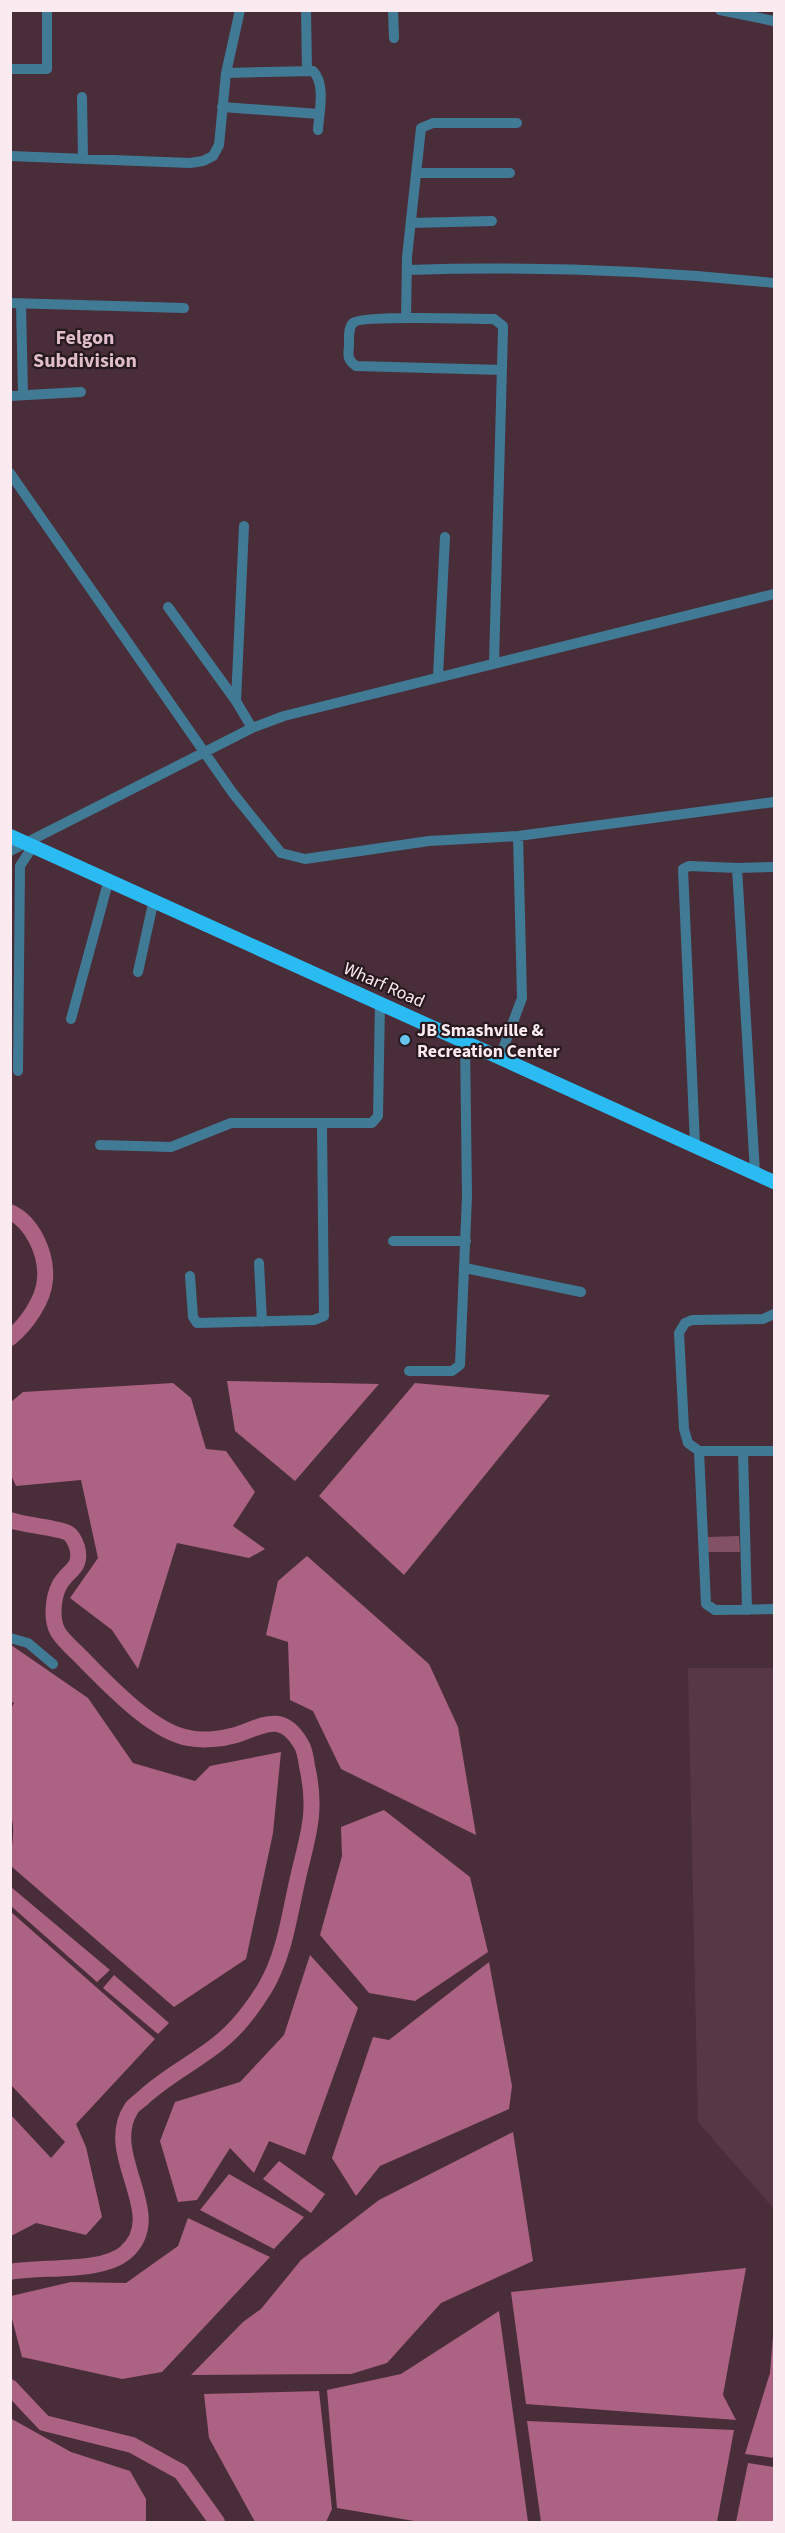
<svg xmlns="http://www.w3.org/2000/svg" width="785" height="2533" viewBox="0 0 785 2533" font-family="'Source Sans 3',sans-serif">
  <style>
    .built { fill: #573745 }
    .green { fill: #825166 }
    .water { fill: #ac6283 }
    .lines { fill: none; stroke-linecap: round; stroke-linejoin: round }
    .river { stroke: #ac6283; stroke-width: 16 }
    .minor { stroke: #417a95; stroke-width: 10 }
    .major { stroke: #2bbbf3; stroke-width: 14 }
    .poi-dot { fill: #67c4ef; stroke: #271a1f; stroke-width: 2 }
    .labels { text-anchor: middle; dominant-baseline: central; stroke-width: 4.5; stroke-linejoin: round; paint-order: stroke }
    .street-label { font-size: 18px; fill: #fceaf1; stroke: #271a1f }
    .poi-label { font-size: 18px; font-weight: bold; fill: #fceaf1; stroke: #271a1f; text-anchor: start }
    .neighbourhood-label { font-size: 20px; font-weight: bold; fill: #dfbdca; stroke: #271a1f }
  </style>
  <rect width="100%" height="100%" fill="#492e39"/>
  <path class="built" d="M688,1668H774V2209L698,2122Z"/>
  <path class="green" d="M739,1536L740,1552H707V1537Z"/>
  <path class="water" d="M227,1381L379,1384L295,1481L235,1431Z
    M173,1383L191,1398L206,1449L226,1451L255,1492L233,1526L265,1549L249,1558L177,1543L138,1669L112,1630L70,1598L98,1558L81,1480L16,1486L11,1475V1402L23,1392Z
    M415,1383L550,1395L404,1575L319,1496Z
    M307,1556L429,1664L458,1727L476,1835L341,1769L313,1711L290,1700L288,1642L266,1635L278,1581Z
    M11,1645L88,1698L133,1763L195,1781L210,1766L281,1752L273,1833L246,1959L174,2007L11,1866C10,1846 17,1831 10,1813V1710L14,1703L10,1701Z
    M384,1810L470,1877L488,1952L415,2001L369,1993L320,1935L342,1856L341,1827Z
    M11,1887L110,1970L97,1982L11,1906Z
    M11,1912L155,2039L76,2124L86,2147L102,2217L86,2235L36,2223L11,2236V2115L51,2158L65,2142L11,2085Z
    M310,1955L358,2008L305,2155L269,2141L254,2173L230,2148L197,2200L178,2202L160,2141L175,2102L240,2082L284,2035Z
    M489,1962L512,2086L509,2109L380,2166L356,2196L332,2158L373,2037L389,2040Z
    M114,1975L169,2023L158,2034L103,1988Z
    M513,2132L533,2261L441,2303L387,2363L351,2374L191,2375L243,2322L261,2309L301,2260L379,2200Z
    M279,2161L325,2194L311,2213L263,2179Z
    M229,2174L304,2217L274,2249L200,2210Z
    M188,2218L270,2257L162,2372L122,2379L22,2357L11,2315V2296L71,2282L126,2283L178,2246Z
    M746,2268L723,2395L736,2420L526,2404L511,2292Z
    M499,2311L528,2522H420L337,2508L327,2390L401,2374Z
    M774,2324V2458L745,2454L770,2373Z
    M319,2391L332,2509L326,2522H255L209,2438L204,2394Z
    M10,2418L71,2452L130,2471L146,2499V2522H11Z
    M527,2421L734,2430L717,2522H541Z
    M748,2463L774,2467V2522H736Z"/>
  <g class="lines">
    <path class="river" d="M10,1212C33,1222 47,1255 45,1279C44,1300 26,1325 10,1338
      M10,1520C23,1525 60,1528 68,1533C73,1536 75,1541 77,1547C83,1569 67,1570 59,1586C53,1598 51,1620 58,1632C64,1642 78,1653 86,1662C111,1687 153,1732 189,1738C203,1741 222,1739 236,1735C263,1726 282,1711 301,1744C305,1750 306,1759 307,1766C318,1814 307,1837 297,1882C289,1918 284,1956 265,1988C257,2001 247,2015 237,2026C211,2055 172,2071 144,2097C140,2101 133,2105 131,2109C101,2156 170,2215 125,2253C101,2273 43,2266 10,2272
      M10,2387L44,2423L132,2445L181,2472L217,2522"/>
    <path class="minor" d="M306,10L307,70
      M393,10L394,38
      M720,10L774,21
      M10,69H47V10
      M226,73L313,71C326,84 319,113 318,130
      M82,97L83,159
      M222,107L319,114
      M10,156L190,163L203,161L213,156L219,145L226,73L240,10
      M416,173H510
      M411,223L492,221
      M407,270C531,266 651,270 774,283
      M10,303L184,308
      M21,304L23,395
      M406,318L407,257L421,128L433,123H517
      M10,396L81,392
      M10,473L232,792L281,853L305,859L429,841L518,836L774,802
      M168,607L236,701L244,526
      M494,663L503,329V326L494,319C475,319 360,315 353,323C348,328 349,339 349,346C348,355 347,360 356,366L502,370
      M438,676L445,537
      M236,701L252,728
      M10,851L252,728L284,716L774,594
      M737,868L774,867
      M138,972L154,899
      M71,1019L109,879
      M500,1057L522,998L518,836
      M18,1071L20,866L33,846
      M100,1145L171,1147L231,1123H372L378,1116L380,1003
      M695,1145L683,869L689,866L737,868L755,1173
      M393,1241H466
      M259,1263L262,1322
      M465,1268L581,1292
      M190,1276L193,1317L197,1323L314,1320L324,1316L322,1125
      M774,1314L763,1319L692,1320L685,1323L679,1333L684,1429L688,1443L699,1451H774
      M409,1371H452L460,1365L467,1196L465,1041
      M699,1451L706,1604L715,1610L774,1609
      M743,1451L747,1610
      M10,1638L28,1643L53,1664"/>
    <path class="major" d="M10,836L774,1182"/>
  </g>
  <circle class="poi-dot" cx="405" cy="1040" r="6"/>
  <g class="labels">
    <g class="street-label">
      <text transform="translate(384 985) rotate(24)">Wharf Road</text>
    </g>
    <g class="poi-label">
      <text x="417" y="1030">JB Smashville &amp;<tspan x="417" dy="21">Recreation Center</tspan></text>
    </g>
    <g class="neighbourhood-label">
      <text x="85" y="338">Felgon<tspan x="85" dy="23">Subdivision</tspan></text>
    </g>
  </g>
  <rect width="785" height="2533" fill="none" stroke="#fceaf1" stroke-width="24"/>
</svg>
